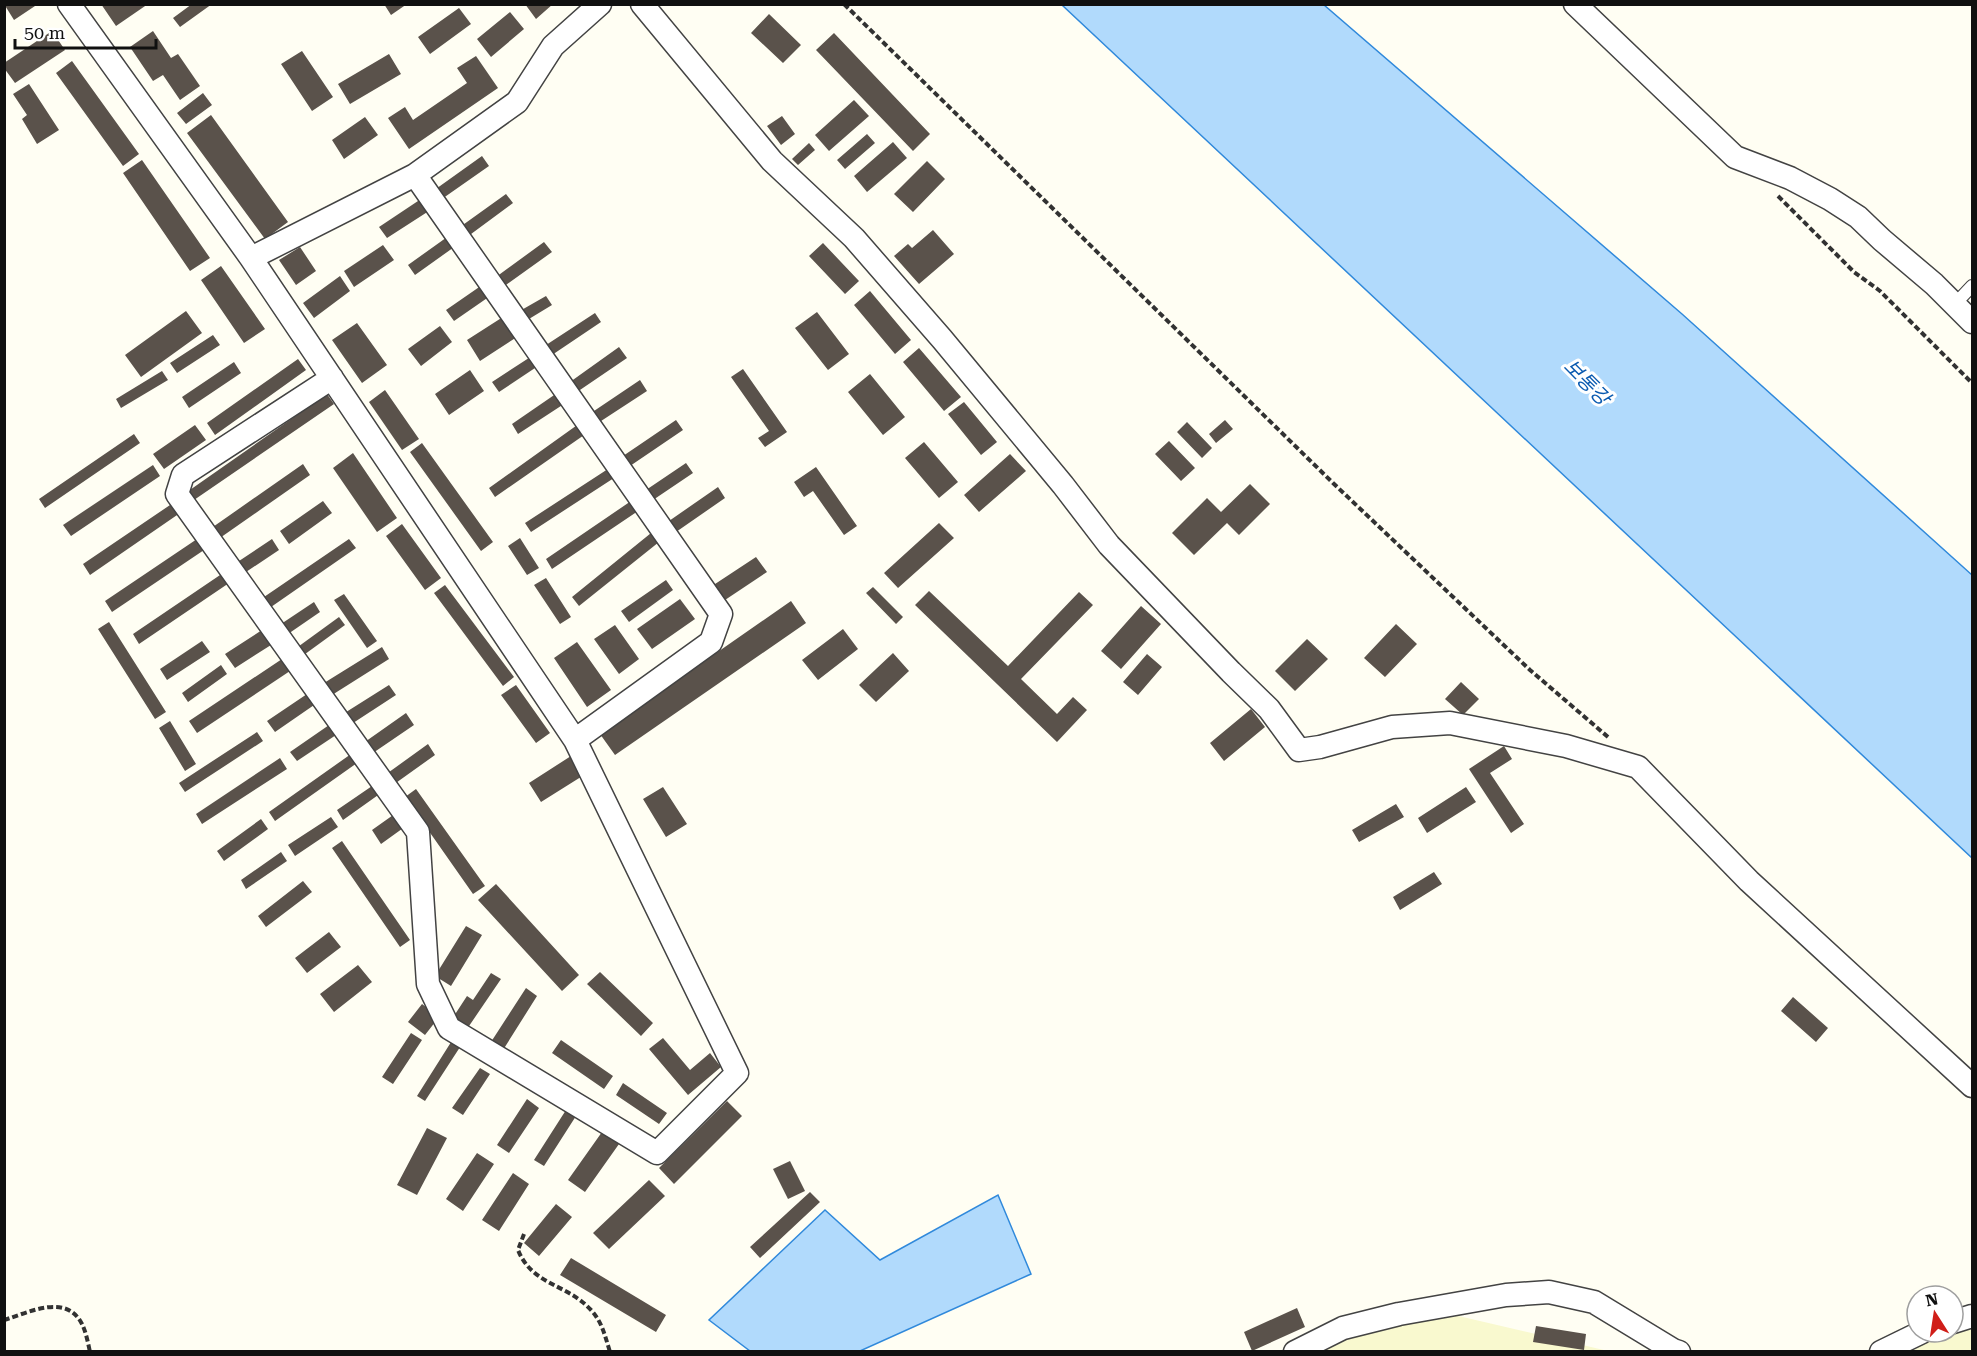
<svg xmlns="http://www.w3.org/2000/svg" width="1977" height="1356" viewBox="0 0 1977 1356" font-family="'Roboto Serif','Noto Sans KR',serif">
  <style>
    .farmland { fill: #f9f9cf }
    .water { fill: #b1dafc; stroke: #3089db; stroke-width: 1.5 }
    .building { fill: #5a524b }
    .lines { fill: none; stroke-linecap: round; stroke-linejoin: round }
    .service-casing { stroke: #434343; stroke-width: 14 }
    .minor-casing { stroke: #434343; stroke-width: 25 }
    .path { stroke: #323232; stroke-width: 4; stroke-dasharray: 6 3; stroke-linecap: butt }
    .service { stroke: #fff; stroke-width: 12 }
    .minor { stroke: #fff; stroke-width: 22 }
    .labels { text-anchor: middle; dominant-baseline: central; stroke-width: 6; stroke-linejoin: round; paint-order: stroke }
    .water-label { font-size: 20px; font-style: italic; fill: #0a5ab0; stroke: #fff }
  </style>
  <rect width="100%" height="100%" fill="#fffef3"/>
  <path class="farmland" d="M1437,1311L1608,1351L1291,1352Z
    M1972,1314V1351L1911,1352L1943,1332H1953Z"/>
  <path class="water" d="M1062,5H1324L1682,314L1972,575V858Z
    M998,1195L1031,1274L860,1351H750L709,1320L825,1210L880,1260Z"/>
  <path class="building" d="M4,4H34L35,6L14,20Z
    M101,4H148L116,26Z
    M192,4H212L180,27L173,18Z
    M384,4H407L391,15Z
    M525,4H553L536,19Z
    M459,8L471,24L430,54L418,37Z
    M510,12L524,29L491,57L477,39Z
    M769,14L801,45L783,63L751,33Z
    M52,31L65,50L15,83L4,68V63Z
    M153,31L171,58L178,54L200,86L180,100L163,75L153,81L130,47Z
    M834,33L930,134L913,151L816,50Z
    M302,51L333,97L312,111L281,64Z
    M389,54L401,74L350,104L338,84Z
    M476,56L498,88L409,149L388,118L405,107L413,120L467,83L457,68Z
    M72,61L139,154L123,166L56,73Z
    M29,84L59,130L37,144L22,119L27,115L13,94Z
    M203,93L212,105L186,124L177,113Z
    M854,100L869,116L829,151L815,135Z
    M211,115L288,222L265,239L187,133Z
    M782,116L795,134L781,145L767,126Z
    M365,117L378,135L344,159L332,140Z
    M867,134L875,143L845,169L837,160Z
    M893,142L907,158L867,192L854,176Z
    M809,143L815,150L798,165L792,159Z
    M482,156L489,166L439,201L433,191Z
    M142,160L210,258L190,271L123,173Z
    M927,161L945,179L913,212L894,194Z
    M506,194L513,203L467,237L460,227Z
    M424,197L432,209L387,238L379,227Z
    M933,230L954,254L919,284L894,256L908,244L912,248Z
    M450,235L457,245L415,275L408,265Z
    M544,242L552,252L503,287L496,277Z
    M823,243L859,281L845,294L809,256Z
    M383,245L394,260L354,287L344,271Z
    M300,247L316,271L296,285L279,260Z
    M221,266L265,329L244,343L201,280Z
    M340,276L350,291L314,318L303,303Z
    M485,283L493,294L454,321L446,310Z
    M870,291L911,340L895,354L854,305Z
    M546,296L552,305L524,322L518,312Z
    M186,311L202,333L141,377L125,355Z
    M817,312L849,354L828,370L795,328Z
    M595,313L601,322L549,357L543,347Z
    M506,315L520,335L480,361L467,340Z
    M357,323L387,365L362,383L332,340Z
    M440,326L452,342L421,366L408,349Z
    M213,335L220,345L177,373L170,363Z
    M619,347L627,358L577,392L570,382Z
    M919,348L961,397L944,411L903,362Z
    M535,354L541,364L499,392L492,382Z
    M298,359L306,370L215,435L207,423Z
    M234,362L241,373L189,408L182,397Z
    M743,369L787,432L765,447L758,438L769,431L731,377Z
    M470,370L484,391L449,415L435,394Z
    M162,371L168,380L121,408L116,399Z
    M870,374L905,417L883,435L848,392Z
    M640,380L647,391L598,423L591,413Z
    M385,390L419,439L402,450L369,402Z
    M560,391L567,402L518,434L512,424Z
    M327,394L334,404L194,500L187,492Z
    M964,402L997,442L981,455L948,414Z
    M676,420L683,430L630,466L623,456Z
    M1225,420L1233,429L1216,443L1209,434Z
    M1187,422L1212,448L1202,458L1177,432Z
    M580,423L587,433L495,497L489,488Z
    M195,425L206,440L164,469L153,454Z
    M134,434L140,443L45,508L39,499Z
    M1169,441L1195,468L1181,481L1155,454Z
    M924,442L958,482L939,498L905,458Z
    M422,443L493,542L481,551L410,452Z
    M353,453L397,518L377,532L333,468Z
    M1010,454L1026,471L979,512L964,495Z
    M686,463L693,473L653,500L646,490Z
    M303,464L310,475L217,540L210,529Z
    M153,465L160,476L71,536L63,525Z
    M611,467L617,476L531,532L525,523Z
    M816,467L857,526L844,535L813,491L804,497L794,482Z
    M1250,484L1270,504L1239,535L1227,523L1194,555L1172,533L1207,498L1221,512Z
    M718,487L725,498L676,532L669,521Z
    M634,499L641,509L552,569L546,559Z
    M323,501L332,513L289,544L280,531Z
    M173,503L180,513L90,575L83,564Z
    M939,523L954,538L898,588L884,573Z
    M402,524L441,578L425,590L386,536Z
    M656,529L664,538L579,606L572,597Z
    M200,537L207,548L112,612L105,601Z
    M520,538L539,568L527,575L508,546Z
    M272,539L279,550L243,574L236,563Z
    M349,539L356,548L271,607L264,597Z
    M756,557L767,572L722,602L712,586Z
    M226,571L232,581L139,644L133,634Z
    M546,578L571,617L560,624L534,585Z
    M666,580L673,590L629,622L621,611Z
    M445,585L514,677L503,686L434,593Z
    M873,587L903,617L896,624L866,593Z
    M929,591L1008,666L1079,592L1093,605L1021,679L1057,714L1073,697L1087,710L1057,742L915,605Z
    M344,594L377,641L367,648L334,600Z
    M680,599L695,619L652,649L637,629Z
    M791,601L806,623L615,755L600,734Z
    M314,602L320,612L288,634L281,624Z
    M1141,606L1161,624L1121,669L1101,651Z
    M339,617L345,625L301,657L295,649Z
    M109,622L166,712L155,719L98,629Z
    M1396,624L1417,644L1385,677L1364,658Z
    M615,625L639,659L619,674L594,639Z
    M843,629L858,649L818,680L802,660Z
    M262,630L271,645L235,668L225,654Z
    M1307,639L1328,659L1295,691L1275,671Z
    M202,641L210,652L167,680L160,669Z
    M577,642L611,690L587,707L554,658Z
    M382,647L389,659L332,695L324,683Z
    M893,653L909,671L876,702L859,685Z
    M1147,654L1162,667L1138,695L1123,682Z
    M285,657L293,669L197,733L189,721Z
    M221,665L227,674L188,702L182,693Z
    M1461,682L1479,699L1463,715L1445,699Z
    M389,685L396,695L350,725L343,714Z
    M516,685L550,733L536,743L501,695Z
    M310,692L317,703L275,732L267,721Z
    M1251,709L1265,727L1224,761L1210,743Z
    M406,713L414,725L370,755L362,744Z
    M170,721L196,764L185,771L159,728Z
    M332,723L339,733L297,761L290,752Z
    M257,732L263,741L185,792L179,783Z
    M428,744L435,755L393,785L385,775Z
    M1504,746L1512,759L1490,773L1524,824L1511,833L1469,769Z
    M351,754L357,763L275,821L269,812Z
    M571,756L584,775L541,802L529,783Z
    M280,758L287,769L202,824L196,814Z
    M375,784L381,793L343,820L337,810Z
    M663,787L687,824L666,837L643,799Z
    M1466,787L1476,802L1427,833L1418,818Z
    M416,789L485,886L473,894L405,797Z
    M1396,804L1404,817L1359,842L1352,830Z
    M396,813L406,826L381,844L372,830Z
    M331,817L338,827L295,856L288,845Z
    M261,819L268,829L224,861L217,851Z
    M342,841L410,940L400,947L332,848Z
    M281,852L287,861L246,889L241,880Z
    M1434,872L1442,884L1400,910L1393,897Z
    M303,881L312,892L266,927L258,916Z
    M496,884L579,975L562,991L478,900Z
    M466,926L482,935L451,986L435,976Z
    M329,932L341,947L307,973L295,958Z
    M358,965L372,982L334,1012L320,994Z
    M600,972L653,1023L641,1036L587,984Z
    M491,973L501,979L467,1029L452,1019L467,996L473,1000Z
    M526,988L537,996L503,1050L491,1042Z
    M1793,997L1828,1028L1816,1042L1781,1011Z
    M422,1004L439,1017L425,1035L408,1022Z
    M411,1033L422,1040L393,1084L382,1077Z
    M663,1038L690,1070L710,1053L721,1067L688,1095L649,1049Z
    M453,1039L462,1044L425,1101L417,1096Z
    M561,1040L613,1076L604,1089L552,1053Z
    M480,1068L490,1074L463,1115L452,1108Z
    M623,1083L667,1113L659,1124L616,1095Z
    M527,1099L539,1108L509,1153L497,1145Z
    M727,1101L742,1116L674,1184L659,1168Z
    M566,1110L576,1116L544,1166L534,1160Z
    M427,1128L447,1138L417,1195L397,1185Z
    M602,1132L619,1144L585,1192L568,1180Z
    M477,1153L494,1164L463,1211L446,1199Z
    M790,1161L805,1191L788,1199L773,1169Z
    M513,1173L529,1184L499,1231L482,1220Z
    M649,1180L665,1196L609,1249L593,1233Z
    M810,1192L820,1202L760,1258L750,1247Z
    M556,1204L572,1217L539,1256L524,1243Z
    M571,1258L666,1315L656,1332L560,1275Z
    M1297,1308L1305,1327L1252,1351L1244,1332Z
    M1536,1326L1586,1334L1584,1350L1533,1342Z"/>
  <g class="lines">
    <g class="service-casing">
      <path id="service" d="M1955,304L1972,286"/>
    </g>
    <g class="minor-casing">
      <path id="minor" d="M69,4L251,258L575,740L737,1073L657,1153L449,1028L428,984L418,832L177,494L183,475L332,378
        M642,4L772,161L854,238L942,339L1063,485L1109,545L1231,672L1269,709L1299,750L1320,747L1392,727L1450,723L1566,746L1638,767L1749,881L1972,1086
        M1575,4L1735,157L1790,178L1830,199L1858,217L1882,240L1934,284L1972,322
        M415,175L721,614L711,642L575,740
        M251,258L415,175L517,102L553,46L600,4
        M1953,1322L1972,1316
        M1295,1352L1343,1328L1399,1314L1506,1295L1549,1292L1594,1302L1673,1350L1679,1352
        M1881,1352L1922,1332"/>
    </g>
    <path class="path" d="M844,4L1333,483L1530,670L1608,737
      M1778,196L1854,272L1880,291L1972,383
      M524,1234L518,1250C532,1285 567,1284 590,1309C602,1321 605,1336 610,1352
      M4,1320C30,1312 66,1293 82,1324C86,1332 88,1343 90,1352"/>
    <use href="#service" class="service"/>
    <use href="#minor" class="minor"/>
  </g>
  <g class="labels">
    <g class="water-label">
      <text transform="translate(1587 382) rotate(45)">보통강</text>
    </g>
  </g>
  <rect width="1977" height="1356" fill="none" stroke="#101010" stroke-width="12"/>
  <g transform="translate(1935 1314) rotate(348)"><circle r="28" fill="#ffffff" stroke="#9f9f9f" stroke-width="1.5"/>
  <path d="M0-4.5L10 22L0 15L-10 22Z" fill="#d01e18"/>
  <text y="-9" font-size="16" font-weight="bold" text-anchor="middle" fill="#101010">N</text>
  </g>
  <path d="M15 39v9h141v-9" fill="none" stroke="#101010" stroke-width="3"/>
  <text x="24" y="39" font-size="18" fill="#101010" stroke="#ffffff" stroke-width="4.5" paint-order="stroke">50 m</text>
</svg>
